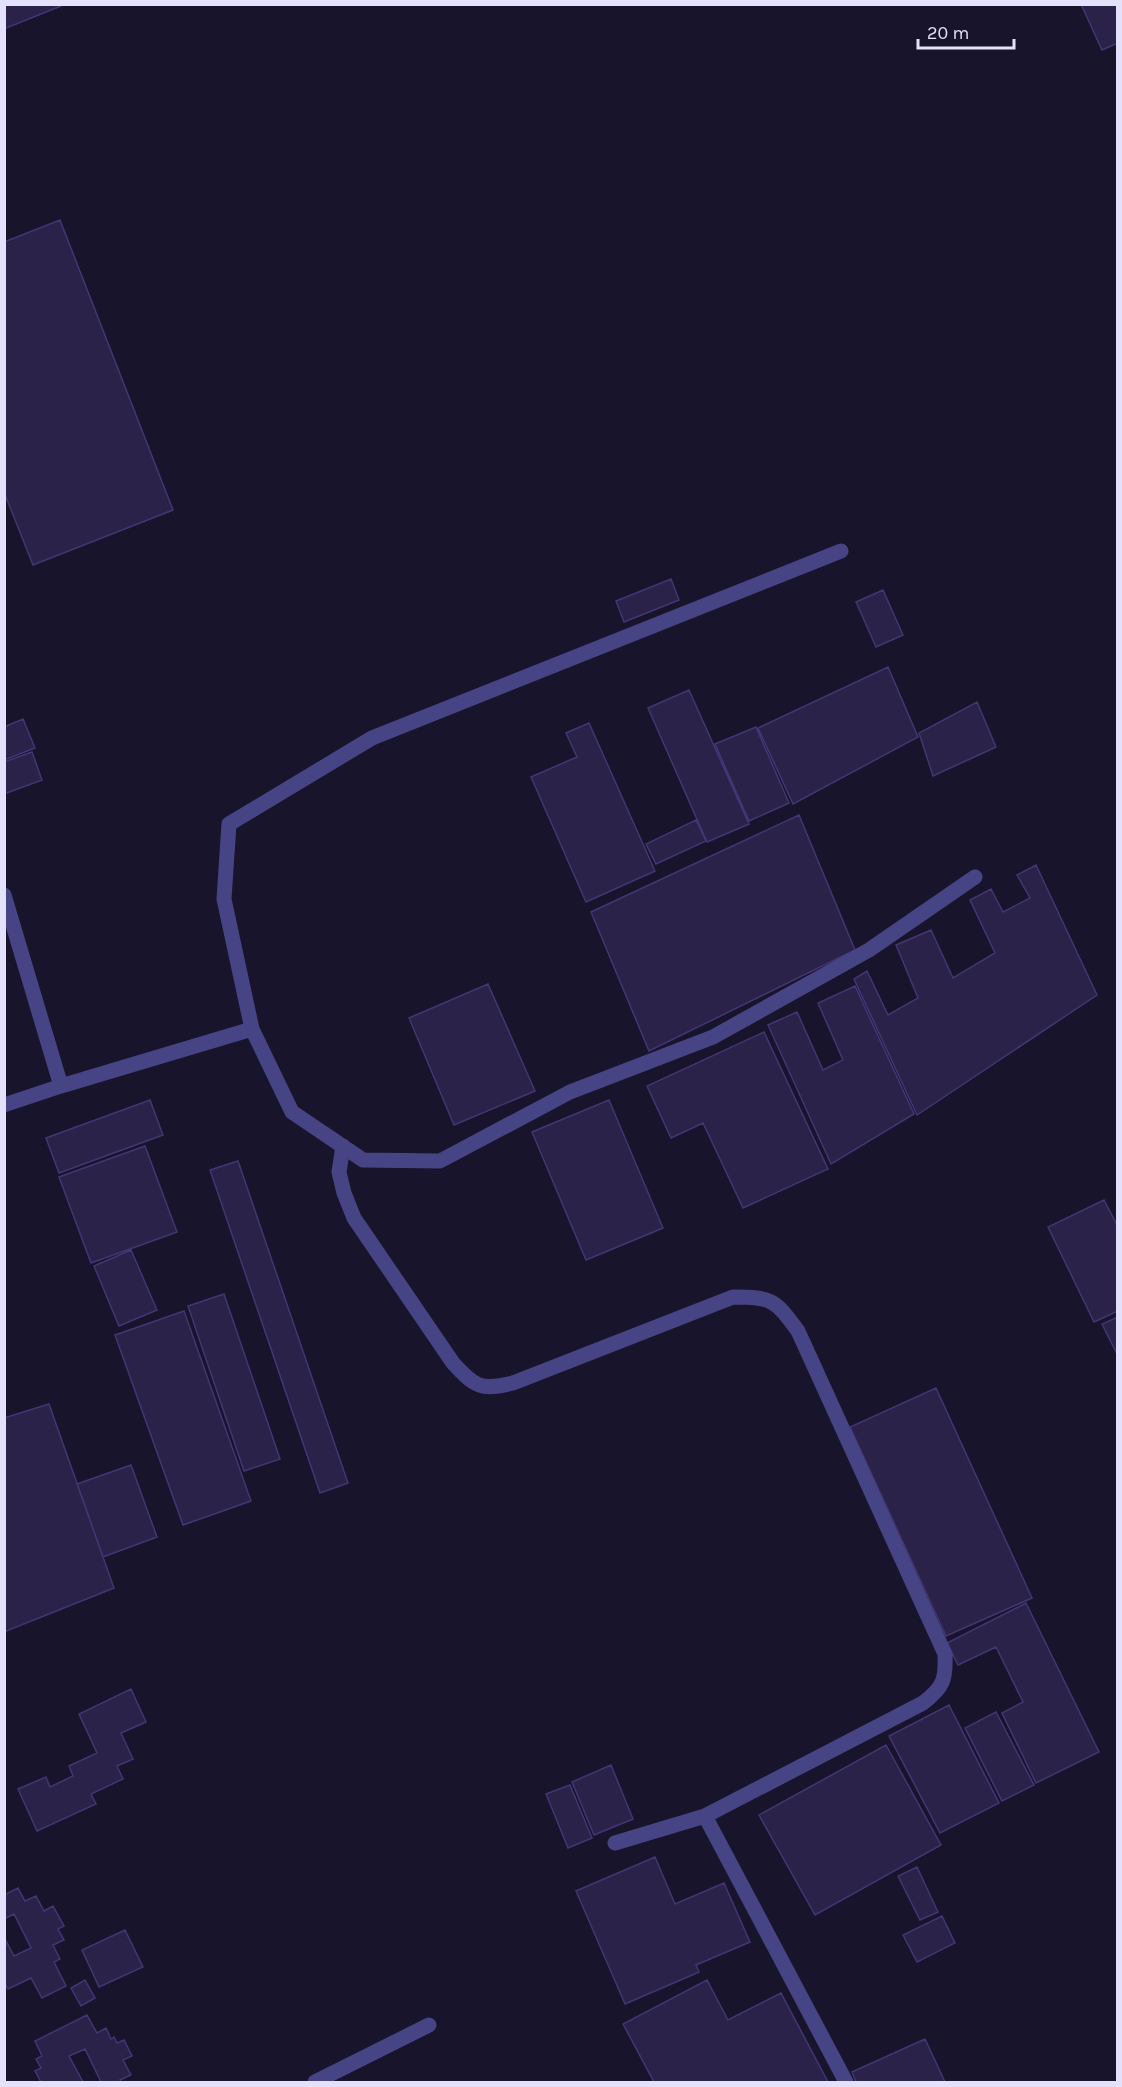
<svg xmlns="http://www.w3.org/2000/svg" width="1122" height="2087" viewBox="0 0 1122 2087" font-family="Karla,sans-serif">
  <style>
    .building { fill: #2b224a; stroke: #433674; stroke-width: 1.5 }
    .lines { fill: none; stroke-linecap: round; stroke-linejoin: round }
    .lane { stroke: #474485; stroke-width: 15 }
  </style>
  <rect width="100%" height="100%" fill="#18142b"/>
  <path class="building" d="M4,4H60L61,6L4,29Z
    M1081,4H1118V43L1102,50Z
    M60,220L173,510L33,565L4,492V242Z
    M671,579L679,600L624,622L616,601Z
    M883,590L903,635L876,647L856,602Z
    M888,667L918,737L793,804L758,728Z
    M689,690L749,824L707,842L648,708Z
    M977,702L996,747L933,776L919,733Z
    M23,719L35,748L4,760V727Z
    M589,723L655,871L586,902L531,777L577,757L566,733Z
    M756,727L789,803L749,821L715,744Z
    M32,752L42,780L4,794V762Z
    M799,815L855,950L649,1051L591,912Z
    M696,820L706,841L656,864L646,844Z
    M1036,865L1097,995L917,1115L854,979L867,971L888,1015L918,998L896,945L931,930L953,978L995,953L970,900L991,889L1003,912L1030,898L1017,875Z
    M488,984L535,1091L454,1125L409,1018Z
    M855,986L914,1114L831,1164L768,1025L797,1012L823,1070L843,1060L818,1003Z
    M764,1032L828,1169L743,1208L703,1123L671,1138L647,1086Z
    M150,1100L163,1135L59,1173L46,1138Z
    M609,1100L663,1228L586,1260L532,1132Z
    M145,1146L177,1232L91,1263L59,1177Z
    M238,1161L348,1483L320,1493L210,1170Z
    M1104,1200L1118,1227V1311L1094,1322L1048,1227Z
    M131,1250L157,1310L119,1326L94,1266Z
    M224,1294L280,1459L244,1471L188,1306Z
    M184,1311L251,1501L183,1525L115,1335Z
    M1118,1317V1356L1102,1324Z
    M936,1388L1032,1598L946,1636L850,1427Z
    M49,1404L114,1588L4,1632V1418Z
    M131,1465L157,1537L103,1557L77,1484Z
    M1026,1603L1099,1752L1036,1783L1002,1713L1023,1702L996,1647L958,1665L947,1643Z
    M131,1689L146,1722L121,1733L133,1759L117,1766L123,1779L91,1794L96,1804L37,1831L18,1789L46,1777L50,1787L73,1776L69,1766L97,1753L79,1714Z
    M949,1705L999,1803L940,1833L889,1736Z
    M996,1712L1034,1785L1002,1801L965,1728Z
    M886,1745L941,1845L815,1915L759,1815Z
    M611,1765L633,1819L594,1835L572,1782Z
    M570,1785L592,1838L568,1848L546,1794Z
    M655,1857L675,1904L724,1883L750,1942L696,1965L699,1972L625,2004L576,1891Z
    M917,1867L938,1912L920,1920L898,1876Z
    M18,1888L25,1901L36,1896L44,1911L53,1906L64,1926L58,1929L64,1940L53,1945L60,1959L54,1962L66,1986L42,1998L31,1978L8,1989L4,1982V1937L14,1956L31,1948L14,1914L4,1919V1895Z
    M942,1916L955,1943L917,1962L903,1935Z
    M125,1930L143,1967L99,1987L82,1950Z
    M85,1980L95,1998L81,2006L71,1988Z
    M707,1980L728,2020L781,1993L828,2082H654L623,2024Z
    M87,2015L97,2033L106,2028L111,2039L114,2037L117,2043L124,2040L132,2056L123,2060L131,2075L120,2080L122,2082H99H101L85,2049L69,2056L83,2082H41L35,2071L41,2068L36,2059L42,2056L35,2041Z
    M925,2039L945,2082H856L852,2072Z"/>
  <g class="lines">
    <path class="lane" d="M4,895L61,1086
      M252,1029L292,1112L363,1160L440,1161L570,1092L713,1037L869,950L975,877
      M4,1105L61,1086L252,1029L224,899L229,824L372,738L841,551
      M343,1146L339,1172L344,1193L354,1218L453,1363C475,1387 481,1391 513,1383L733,1297C773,1297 775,1300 798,1331L945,1654C946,1679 944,1687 923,1703L705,1816L615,1843
      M705,1816L846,2082
      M315,2082L429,2025"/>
  </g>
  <rect width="1122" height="2087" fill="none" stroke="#e4e1fc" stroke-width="12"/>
  <path d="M918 39v9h96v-9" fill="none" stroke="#e4e1fc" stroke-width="3"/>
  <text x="927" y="39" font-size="18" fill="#e4e1fc" stroke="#18142b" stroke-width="4.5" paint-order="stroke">20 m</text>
</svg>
